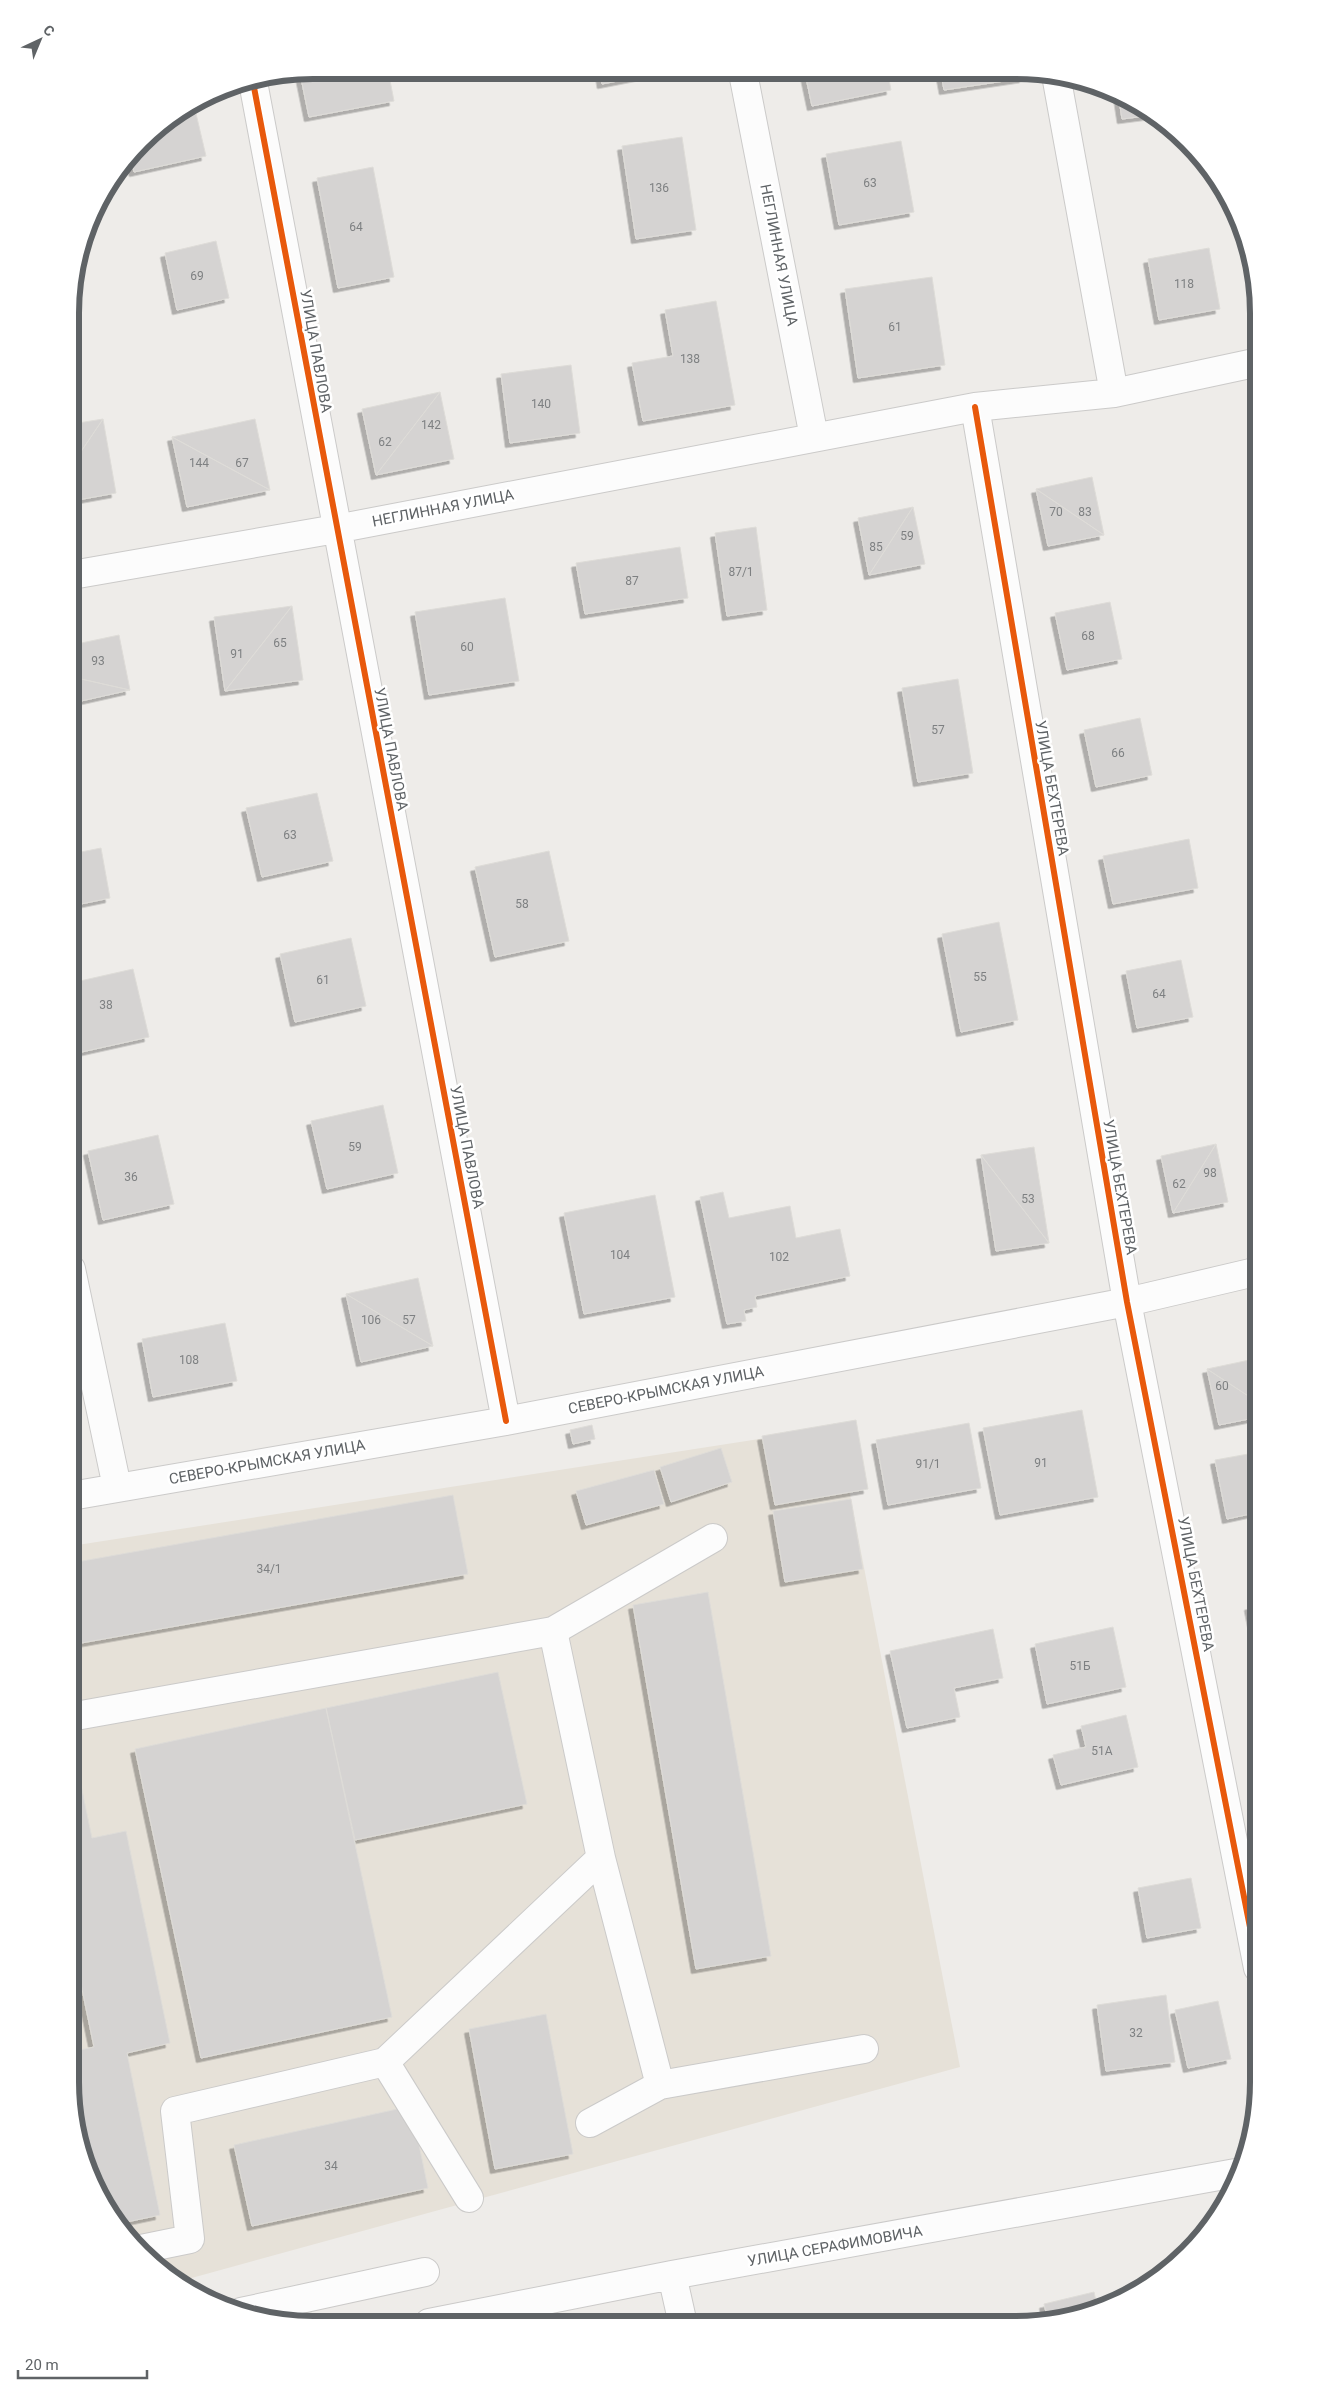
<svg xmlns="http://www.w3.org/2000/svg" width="1329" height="2395" viewBox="0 0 1329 2395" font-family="Roboto,sans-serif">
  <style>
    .commercial { fill: #e6e1d8 }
    .building { fill: #d5d3d2; stroke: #dedcd8; filter: url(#shadow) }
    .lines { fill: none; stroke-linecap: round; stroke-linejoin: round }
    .minor-casing { stroke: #cbcac9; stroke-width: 30 }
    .minor { stroke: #fcfcfc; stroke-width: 28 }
    .cycleway-casing { stroke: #fff; stroke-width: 9 }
    .cycleway { stroke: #e8590c; stroke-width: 6 }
    .labels { text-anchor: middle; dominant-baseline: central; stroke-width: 5; stroke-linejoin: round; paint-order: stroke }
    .number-label { font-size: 12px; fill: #7e8082 }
    .street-label { font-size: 15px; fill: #5f6366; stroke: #fff }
    .rim { fill: none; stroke: #5f6366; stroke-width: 6 }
  </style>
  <defs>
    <filter id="shadow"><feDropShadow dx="-4.5" dy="4.5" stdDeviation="0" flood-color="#0004"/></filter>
  </defs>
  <rect width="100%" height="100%" fill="#eeece9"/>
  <path class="commercial" d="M837,1427L960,2067L177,2282L165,2275L111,2217L83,2160L70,2082L71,1546Z"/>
  <path class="building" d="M313,70H388L394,101L309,117L300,73Z
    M600,72H663L602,84Z
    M805,73L888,74L891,90L812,106Z
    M941,74H1023L1024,78L944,90Z
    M1118,93L1123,95L1153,115L1122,119Z
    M194,105L206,156L134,172L131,158L153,131Z
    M682,137L696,230L636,239L622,146Z
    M901,141L914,212L839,225L826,154Z
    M373,167L394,277L338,288L317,178Z
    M216,241L229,298L177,310L165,253Z
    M1209,248L1220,309L1159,320L1148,259Z
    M932,277L945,365L858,378L845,289Z
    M716,301L735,405L643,421L632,363L673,356L665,310Z
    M571,365L580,433L510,443L501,374Z
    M440,392L376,475L362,409Z
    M440,392L454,459L376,475Z
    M103,419L72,465V424Z
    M103,419L116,493L72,501V465Z
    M255,419L270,490L172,437Z
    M172,437L270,490L187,507Z
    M1092,477L1104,535L1036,489Z
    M1036,489L1104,535L1048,546Z
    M913,507L925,564L869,575Z
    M913,507L869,575L858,518Z
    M756,527L767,610L727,616L715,533Z
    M680,547L688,598L585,614L576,563Z
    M505,598L519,681L429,695L415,612Z
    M1110,602L1122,659L1067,670L1055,613Z
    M292,606L303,680L225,691Z
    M292,606L225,691L214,617Z
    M119,635L130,690L72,677V645Z
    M72,677L130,690L72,703Z
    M958,679L973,773L918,782L902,688Z
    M1140,718L1152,775L1096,787L1084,730Z
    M317,793L333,861L262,877L246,808Z
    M1189,839L1198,888L1113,904L1103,856Z
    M101,848L110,898L71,906V854Z
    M549,851L569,941L495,957L475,867Z
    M999,922L1018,1020L961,1032L942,934Z
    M351,938L366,1006L295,1022L280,954Z
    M1181,960L1193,1017L1137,1028L1126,971Z
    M133,969L149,1037L77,1053L71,1027V983Z
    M383,1105L398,1173L327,1189L311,1121Z
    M158,1135L174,1204L103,1220L88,1151Z
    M1216,1144L1228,1202L1173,1213Z
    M1216,1144L1173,1213L1161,1156Z
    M1034,1147L1049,1243L981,1155Z
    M981,1155L1049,1243L996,1251Z
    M723,1192L729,1218L790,1206L796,1238L840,1229L850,1276L755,1296L757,1307L744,1310L746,1321L727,1324L700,1197Z
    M655,1195L675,1297L584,1314L564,1213Z
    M418,1278L433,1346L346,1294Z
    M346,1294L433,1346L361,1362Z
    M225,1323L237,1381L153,1397L142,1339Z
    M1259,1358V1403L1207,1369Z
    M1207,1369L1259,1403V1417L1219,1425Z
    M1082,1410L1098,1497L1000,1515L983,1428Z
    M856,1420L868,1489L775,1505L762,1436Z
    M969,1423L981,1488L888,1505L876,1440Z
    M592,1425L595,1439L573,1444L570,1430Z
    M721,1448L732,1482L671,1502L660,1467Z
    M1259,1452V1512L1227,1519L1215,1460Z
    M654,1470L664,1504L586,1525L576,1491Z
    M453,1495L468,1574L70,1645L71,1563Z
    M851,1499L863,1569L785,1582L773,1511Z
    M708,1592L771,1956L696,1969L633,1605Z
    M1259,1604V1656L1249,1606Z
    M1113,1627L1126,1687L1047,1704L1035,1644Z
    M993,1629L1003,1678L954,1688L960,1717L907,1728L890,1651Z
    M498,1672L527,1804L355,1840L326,1708Z
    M326,1708L392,2017L201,2058L135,1749Z
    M1126,1715L1138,1767L1061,1785L1053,1755L1086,1747L1081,1726Z
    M76,1761L92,1838L126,1831L170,2043L127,2053L160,2215L117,2224L111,2217L83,2160L70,2082V2052L94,2047L70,1931V1762Z
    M1191,1878L1201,1928L1147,1938L1138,1888Z
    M1166,1995L1175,2062L1106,2071L1097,2005Z
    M1218,2001L1231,2059L1188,2068L1175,2010Z
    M546,2014L573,2154L495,2169L469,2029Z
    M411,2106L428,2188L252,2226L234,2145Z
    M1094,2292L1098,2310L1048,2320L1044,2304Z"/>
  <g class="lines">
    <g class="minor-casing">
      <path id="minor" d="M743,73L814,437
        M1056,75L1114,393
        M253,82L506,1421
        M975,407L1127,1302L1258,1968
        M72,575L336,529L975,407L1114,393L1259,362
        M71,1269L117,1487
        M71,1496L506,1421L1127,1302L1259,1271
        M70,1717L553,1631L713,1538
        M385,2062L469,2198
        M660,2085L864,2049
        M590,2123L660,2085L601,1858
        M141,2249L190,2239L175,2111L385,2062L601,1858L553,1631
        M672,2275L683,2324
        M241,2312L425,2272
        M429,2323L672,2275L1241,2172"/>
    </g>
    <use href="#minor" class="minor"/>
    <g class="cycleway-casing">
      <path id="cycleway" d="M253,82L506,1421
        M975,407L1127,1302L1258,1968"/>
    </g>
    <use href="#cycleway" class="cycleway"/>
  </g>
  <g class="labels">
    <g class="number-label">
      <text x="870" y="183">63</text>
      <text x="659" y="188">136</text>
      <text x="356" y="227">64</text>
      <text x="197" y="276">69</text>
      <text x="1184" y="284">118</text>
      <text x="895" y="327">61</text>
      <text x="690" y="359">138</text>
      <text x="541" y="404">140</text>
      <text x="431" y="425">142</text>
      <text x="385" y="442">62</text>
      <text x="199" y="463">144</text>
      <text x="242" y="463">67</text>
      <text x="1056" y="512">70</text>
      <text x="1085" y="512">83</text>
      <text x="907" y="536">59</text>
      <text x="876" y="547">85</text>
      <text x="741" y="572">87/1</text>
      <text x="632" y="581">87</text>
      <text x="1088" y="636">68</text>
      <text x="280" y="643">65</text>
      <text x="467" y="647">60</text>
      <text x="237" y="654">91</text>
      <text x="98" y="661">93</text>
      <text x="938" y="730">57</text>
      <text x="1118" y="753">66</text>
      <text x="290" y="835">63</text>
      <text x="522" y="904">58</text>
      <text x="980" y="977">55</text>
      <text x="323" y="980">61</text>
      <text x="1159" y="994">64</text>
      <text x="106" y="1005">38</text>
      <text x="355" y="1147">59</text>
      <text x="1210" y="1173">98</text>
      <text x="131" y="1177">36</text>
      <text x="1179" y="1184">62</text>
      <text x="1028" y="1199">53</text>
      <text x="620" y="1255">104</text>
      <text x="779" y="1257">102</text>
      <text x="371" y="1320">106</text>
      <text x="409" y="1320">57</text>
      <text x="189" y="1360">108</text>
      <text x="1222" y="1386">60</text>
      <text x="1041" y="1463">91</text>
      <text x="928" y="1464">91/1</text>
      <text x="269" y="1569">34/1</text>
      <text x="1080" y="1666">51Б</text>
      <text x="1102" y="1751">51А</text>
      <text x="1136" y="2033">32</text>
      <text x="331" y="2166">34</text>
    </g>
    <g class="street-label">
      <text transform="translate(779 255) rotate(79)">НЕГЛИННАЯ УЛИЦА</text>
      <text transform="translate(316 351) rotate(80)">УЛИЦА ПАВЛОВА</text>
      <text transform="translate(443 508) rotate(-11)">НЕГЛИННАЯ УЛИЦА</text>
      <text transform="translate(391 749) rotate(79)">УЛИЦА ПАВЛОВА</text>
      <text transform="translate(1052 788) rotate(80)">УЛИЦА БЕХТЕРЕВА</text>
      <text transform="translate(467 1147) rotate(79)">УЛИЦА ПАВЛОВА</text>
      <text transform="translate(1120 1187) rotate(80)">УЛИЦА БЕХТЕРЕВА</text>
      <text transform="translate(666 1390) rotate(-11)">СЕВЕРО-КРЫМСКАЯ УЛИЦА</text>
      <text transform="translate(267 1462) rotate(-10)">СЕВЕРО-КРЫМСКАЯ УЛИЦА</text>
      <text transform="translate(1196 1584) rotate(79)">УЛИЦА БЕХТЕРЕВА</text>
      <text transform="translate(835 2246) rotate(-10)">УЛИЦА СЕРАФИМОВИЧА</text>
    </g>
  </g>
  <path d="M0 0H1329V2395H0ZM313 79H1016A234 234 0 0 1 1250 313V2082A234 234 0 0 1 1016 2316H313A234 234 0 0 1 79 2082V313A234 234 0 0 1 313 79Z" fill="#fff" fill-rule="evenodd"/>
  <path class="rim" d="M313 79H1016A234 234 0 0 1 1250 313V2082A234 234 0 0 1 1016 2316H313A234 234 0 0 1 79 2082V313A234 234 0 0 1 313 79Z"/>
  <g transform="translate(40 40) rotate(44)" stroke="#ffffff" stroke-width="4" paint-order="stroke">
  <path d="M0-4L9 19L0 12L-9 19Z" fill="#5f6366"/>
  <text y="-8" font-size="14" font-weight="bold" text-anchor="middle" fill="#5f6366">С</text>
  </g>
  <path d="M18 2370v8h129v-8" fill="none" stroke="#5f6366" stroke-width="2.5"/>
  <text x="25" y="2370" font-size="15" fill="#5f6366" stroke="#ffffff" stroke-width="4" paint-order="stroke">20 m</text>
</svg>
